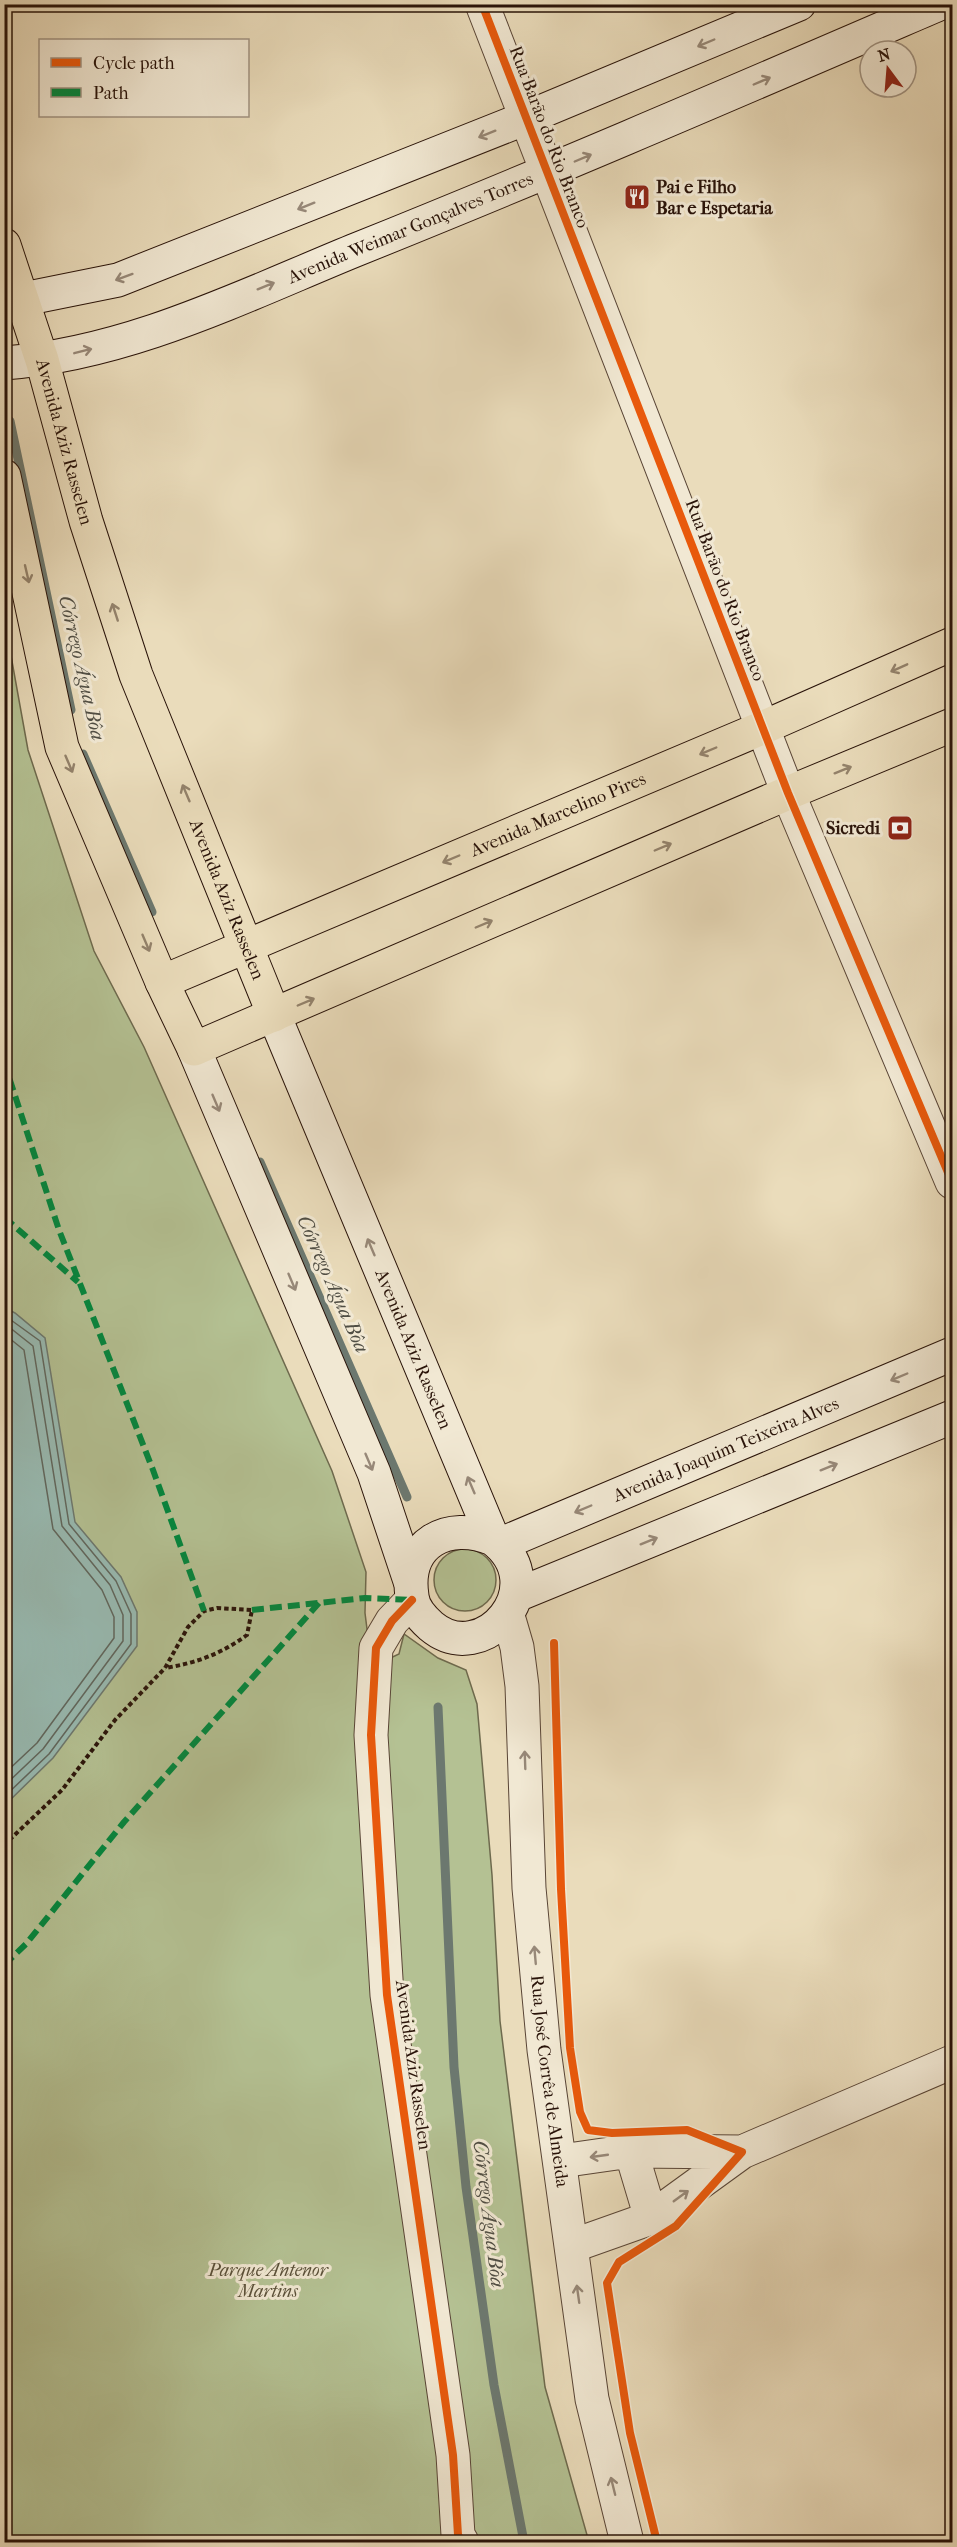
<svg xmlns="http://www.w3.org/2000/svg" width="957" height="2547" viewBox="0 0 957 2547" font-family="'IM FELL French Canon',serif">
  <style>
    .green { fill: #b4c193; stroke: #6e6a4e; stroke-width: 1.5 }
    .water { fill: #98bbb3; stroke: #6c786f; stroke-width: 1.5 }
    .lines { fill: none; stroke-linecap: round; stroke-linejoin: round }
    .shore { stroke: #60675e; stroke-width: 1.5 }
    .stream { stroke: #6c786f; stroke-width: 9 }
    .minor-casing { stroke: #594536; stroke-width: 35 }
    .tertiary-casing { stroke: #594536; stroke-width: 35 }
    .secondary-casing { stroke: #291309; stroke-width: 35 }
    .primary-casing { stroke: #291309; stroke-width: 35 }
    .path { stroke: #291309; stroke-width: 4; stroke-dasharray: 4.5 3; stroke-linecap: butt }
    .minor { stroke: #f1e8d3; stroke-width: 33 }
    .tertiary { stroke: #f1e8d3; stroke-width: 33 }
    .secondary { stroke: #f1e8d3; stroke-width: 33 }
    .primary { stroke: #eadcbb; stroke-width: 33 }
    .quiet { stroke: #00873e; stroke-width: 6; stroke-dasharray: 12 6; stroke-linecap: butt }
    .cycleway-casing { stroke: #f1e8d3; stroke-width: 11 }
    .cycleway { stroke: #e8590c; stroke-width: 8 }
    .oneway { stroke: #978878 }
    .oneway2 { stroke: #93826b }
    .labels { text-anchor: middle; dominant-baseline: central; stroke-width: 6; stroke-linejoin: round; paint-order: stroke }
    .street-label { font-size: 18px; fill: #291309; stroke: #f1e8d3 }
    .poi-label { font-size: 18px; font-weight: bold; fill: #291309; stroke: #f1e8d3; text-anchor: start }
    .park-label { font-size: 18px; font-style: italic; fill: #5a5039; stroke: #f1e8d3 }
    .water-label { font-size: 20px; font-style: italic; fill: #504e44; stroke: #f1e8d3 }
  </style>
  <rect width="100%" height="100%" fill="#eadcbb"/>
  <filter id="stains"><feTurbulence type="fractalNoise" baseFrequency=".00333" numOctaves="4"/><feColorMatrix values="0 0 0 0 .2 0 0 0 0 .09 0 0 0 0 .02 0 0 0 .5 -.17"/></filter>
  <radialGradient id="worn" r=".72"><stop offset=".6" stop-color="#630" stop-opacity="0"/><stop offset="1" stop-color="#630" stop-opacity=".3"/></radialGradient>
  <path class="green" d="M4,617L28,750L94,951L144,1047L332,1471L366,1572L365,1613L369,1645L382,1662L399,1654L404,1634L438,1658L466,1670L477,1704L492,1875L500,2021L545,2387L589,2542H5Z
    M434 1580a31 31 0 1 1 62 0a31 31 0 1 1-62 0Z"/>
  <path class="water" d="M5,1308L15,1313L45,1338L75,1522L121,1577L137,1612V1646L53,1758L5,1805Z"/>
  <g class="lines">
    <path class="shore" d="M4,1315L40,1341L69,1524L116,1581L131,1614V1644L49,1754L4,1797
      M4,1323L33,1346L62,1526L110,1585L123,1615V1641L43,1749L4,1786
      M4,1334L24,1350L53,1529L102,1590L114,1617V1638L37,1743L4,1774"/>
    <path class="stream" d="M10,421L71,710
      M83,754L152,912
      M260,1162L407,1497
      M438,1707L454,2067L466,2187L494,2385L524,2542"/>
    <g class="minor-casing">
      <path id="minor" d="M482,4L788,793L952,1182
        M631,2151L651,2218
        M561,2161L631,2151L742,2152
        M572,2246L651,2218L742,2152L952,2062"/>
    </g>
    <g class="tertiary-casing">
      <g id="tertiary">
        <path d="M412,1600L392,1621L376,1648L371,1735L387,1995L453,2455L458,2535L462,2542"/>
        <path id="s1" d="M508,1616L517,1647L522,1686L529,1888L544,2050L592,2399L627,2542"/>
      </g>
    </g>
    <g class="secondary-casing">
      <g id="secondary">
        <path d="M4,303L118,280L526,118L799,4"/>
        <path id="s2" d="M4,363C127,354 241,297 353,251C550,172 744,88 939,4"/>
        <path id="s3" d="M274,1015L493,1539C555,1586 483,1670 431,1626C422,1618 413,1608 412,1596C404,1543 448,1520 493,1539"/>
        <path d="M194,1049L374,1473L410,1581"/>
        <path id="s4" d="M501,1544L952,1354"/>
        <path d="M517,1595L952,1417"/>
      </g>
    </g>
    <g class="primary-casing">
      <g id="primary">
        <path id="s5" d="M4,245L42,360L86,521L136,675L274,1015"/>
        <path d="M4,476L62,747L162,982L194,1049L788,793L952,725"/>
        <path id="s6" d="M162,982L762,728L952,644"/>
      </g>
    </g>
    <path class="path" d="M4,1845L62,1790L115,1720L165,1668L188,1627L204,1611L217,1608L252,1610L247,1635C221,1654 196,1663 165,1668"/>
    <use href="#minor" class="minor"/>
    <use href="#tertiary" class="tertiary"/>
    <use href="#secondary" class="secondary"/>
    <use href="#primary" class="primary"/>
    <path class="quiet" d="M4,1062L59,1230L153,1470L204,1611
      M4,1217L78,1282
      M252,1610L365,1598L412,1600
      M4,1965L26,1944L124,1822L319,1603"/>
    <g class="cycleway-casing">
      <path id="cycleway" d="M482,4L788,793L952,1182
        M412,1600L392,1621L376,1648L371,1735L387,1995L453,2455L458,2535L462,2542
        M554,1643L561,1889L570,2048L580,2112L588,2130L612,2133L687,2130L742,2152L676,2226L619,2262L607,2283L630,2433L657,2542"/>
    </g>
    <use href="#cycleway" class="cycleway"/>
  </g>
  <defs><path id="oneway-shaft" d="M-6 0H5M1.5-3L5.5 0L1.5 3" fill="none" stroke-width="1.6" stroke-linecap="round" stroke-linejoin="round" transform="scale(1.5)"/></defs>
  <g class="oneway">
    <use href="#oneway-shaft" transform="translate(706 43) rotate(157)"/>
    <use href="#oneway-shaft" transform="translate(762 81) rotate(-23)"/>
    <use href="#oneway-shaft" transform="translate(487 134) rotate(158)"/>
    <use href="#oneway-shaft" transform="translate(583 158) rotate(-23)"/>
    <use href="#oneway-shaft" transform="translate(306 206) rotate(158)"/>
    <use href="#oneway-shaft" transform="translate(124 277) rotate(160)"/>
    <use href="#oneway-shaft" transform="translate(266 286) rotate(-22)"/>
    <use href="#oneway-shaft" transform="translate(83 351) rotate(-14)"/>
    <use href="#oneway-shaft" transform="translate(216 1103) rotate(67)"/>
    <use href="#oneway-shaft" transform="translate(371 1247) rotate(-113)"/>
    <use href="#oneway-shaft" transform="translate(292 1282) rotate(67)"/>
    <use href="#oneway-shaft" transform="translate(899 1377) rotate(157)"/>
    <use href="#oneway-shaft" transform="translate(369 1462) rotate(67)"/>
    <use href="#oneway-shaft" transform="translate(829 1467) rotate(-22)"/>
    <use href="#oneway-shaft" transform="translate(471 1485) rotate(-113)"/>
    <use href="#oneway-shaft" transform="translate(583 1509) rotate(157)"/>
    <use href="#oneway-shaft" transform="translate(649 1541) rotate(-22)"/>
    <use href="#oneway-shaft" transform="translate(525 1760) rotate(-92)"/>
    <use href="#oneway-shaft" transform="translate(535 1955) rotate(-95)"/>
    <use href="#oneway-shaft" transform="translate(599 2156) rotate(172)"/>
    <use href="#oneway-shaft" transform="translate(681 2196) rotate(-36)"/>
    <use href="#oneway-shaft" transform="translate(578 2294) rotate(-98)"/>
    <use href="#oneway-shaft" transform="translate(613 2486) rotate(-104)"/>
  </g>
  <g class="oneway2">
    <use href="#oneway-shaft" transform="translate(27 574) rotate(77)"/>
    <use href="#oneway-shaft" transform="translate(115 612) rotate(-108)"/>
    <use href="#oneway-shaft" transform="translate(899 668) rotate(156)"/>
    <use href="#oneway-shaft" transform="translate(708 751) rotate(157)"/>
    <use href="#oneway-shaft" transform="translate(69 764) rotate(67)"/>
    <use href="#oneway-shaft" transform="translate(843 770) rotate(-22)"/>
    <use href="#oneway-shaft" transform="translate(186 793) rotate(-113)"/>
    <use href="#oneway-shaft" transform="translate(663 847) rotate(-23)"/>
    <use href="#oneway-shaft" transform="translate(451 859) rotate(157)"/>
    <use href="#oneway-shaft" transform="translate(484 924) rotate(-23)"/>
    <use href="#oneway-shaft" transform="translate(146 943) rotate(67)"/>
    <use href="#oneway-shaft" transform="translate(306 1002) rotate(-23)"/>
  </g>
  <defs>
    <g id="restaurant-square" transform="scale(1.35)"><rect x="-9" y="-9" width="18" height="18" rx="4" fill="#8f2418" stroke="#f1e8d3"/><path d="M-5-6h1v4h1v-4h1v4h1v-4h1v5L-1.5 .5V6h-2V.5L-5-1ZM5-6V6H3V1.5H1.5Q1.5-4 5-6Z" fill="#fff"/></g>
    <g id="bank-square" transform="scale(1.35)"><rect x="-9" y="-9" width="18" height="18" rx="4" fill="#8f2418" stroke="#f1e8d3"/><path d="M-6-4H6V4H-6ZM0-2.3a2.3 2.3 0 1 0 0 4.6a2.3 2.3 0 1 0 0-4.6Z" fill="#fff"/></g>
  </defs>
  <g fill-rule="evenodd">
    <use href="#restaurant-square" x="637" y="197"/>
    <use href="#bank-square" x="900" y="828"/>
  </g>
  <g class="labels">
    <g class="street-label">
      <text transform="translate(549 137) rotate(69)">Rua Barão do Rio Branco</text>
      <text stroke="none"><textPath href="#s2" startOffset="430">Avenida Weimar Gonçalves Torres</textPath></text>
      <text stroke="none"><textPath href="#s5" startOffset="206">Avenida Aziz Rasselen</textPath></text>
      <text transform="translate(725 590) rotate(69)">Rua Barão do Rio Branco</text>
      <text stroke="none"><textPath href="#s6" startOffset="430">Avenida Marcelino Pires</textPath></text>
      <text stroke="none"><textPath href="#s5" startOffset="692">Avenida Aziz Rasselen</textPath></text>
      <text stroke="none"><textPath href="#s3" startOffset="362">Avenida Aziz Rasselen</textPath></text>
      <text stroke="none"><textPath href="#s4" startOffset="244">Avenida Joaquim Teixeira Alves</textPath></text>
      <text transform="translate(413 2065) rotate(82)">Avenida Aziz Rasselen</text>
      <text stroke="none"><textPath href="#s1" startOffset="468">Rua José Corrêa de Almeida</textPath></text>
    </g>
    <g class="poi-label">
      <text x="656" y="187">Pai e Filho<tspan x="656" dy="21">Bar e Espetaria</tspan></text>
      <text x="880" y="828" text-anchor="end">Sicredi</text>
    </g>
    <g class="park-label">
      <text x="268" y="2270">Parque Antenor<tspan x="268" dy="21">Martins</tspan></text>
    </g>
    <g class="water-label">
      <text transform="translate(82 668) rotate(77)">Córrego Água Bôa</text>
      <text transform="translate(333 1284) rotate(66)">Córrego Água Bôa</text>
      <text transform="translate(489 2214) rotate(83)">Córrego Água Bôa</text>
    </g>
  </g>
  <rect width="957" height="2547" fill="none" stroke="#eadcbb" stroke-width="24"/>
  <rect x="6" y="6" width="945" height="2535" fill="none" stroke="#291309" stroke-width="3"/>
  <rect x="12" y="12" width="933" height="2523" fill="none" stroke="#291309" stroke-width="1.5"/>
  <rect x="39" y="39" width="210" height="78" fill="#f1e8d3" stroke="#a19382" stroke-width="1.5"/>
  <rect x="51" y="58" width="30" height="9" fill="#e8590c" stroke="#a19382" stroke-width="1.5"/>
  <text x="93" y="69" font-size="18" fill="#291309">Cycle path</text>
  <rect x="51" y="88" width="30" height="9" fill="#00873e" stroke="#a19382" stroke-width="1.5"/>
  <text x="93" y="99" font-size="18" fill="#291309">Path</text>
  <g transform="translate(888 69) rotate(344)"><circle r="28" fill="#f1e8d3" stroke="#a19382" stroke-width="1.5"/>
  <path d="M0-4.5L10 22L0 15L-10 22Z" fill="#8f2418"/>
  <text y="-9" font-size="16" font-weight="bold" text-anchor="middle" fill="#291309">N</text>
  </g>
  <rect width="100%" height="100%" filter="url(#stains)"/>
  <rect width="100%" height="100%" fill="url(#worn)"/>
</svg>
